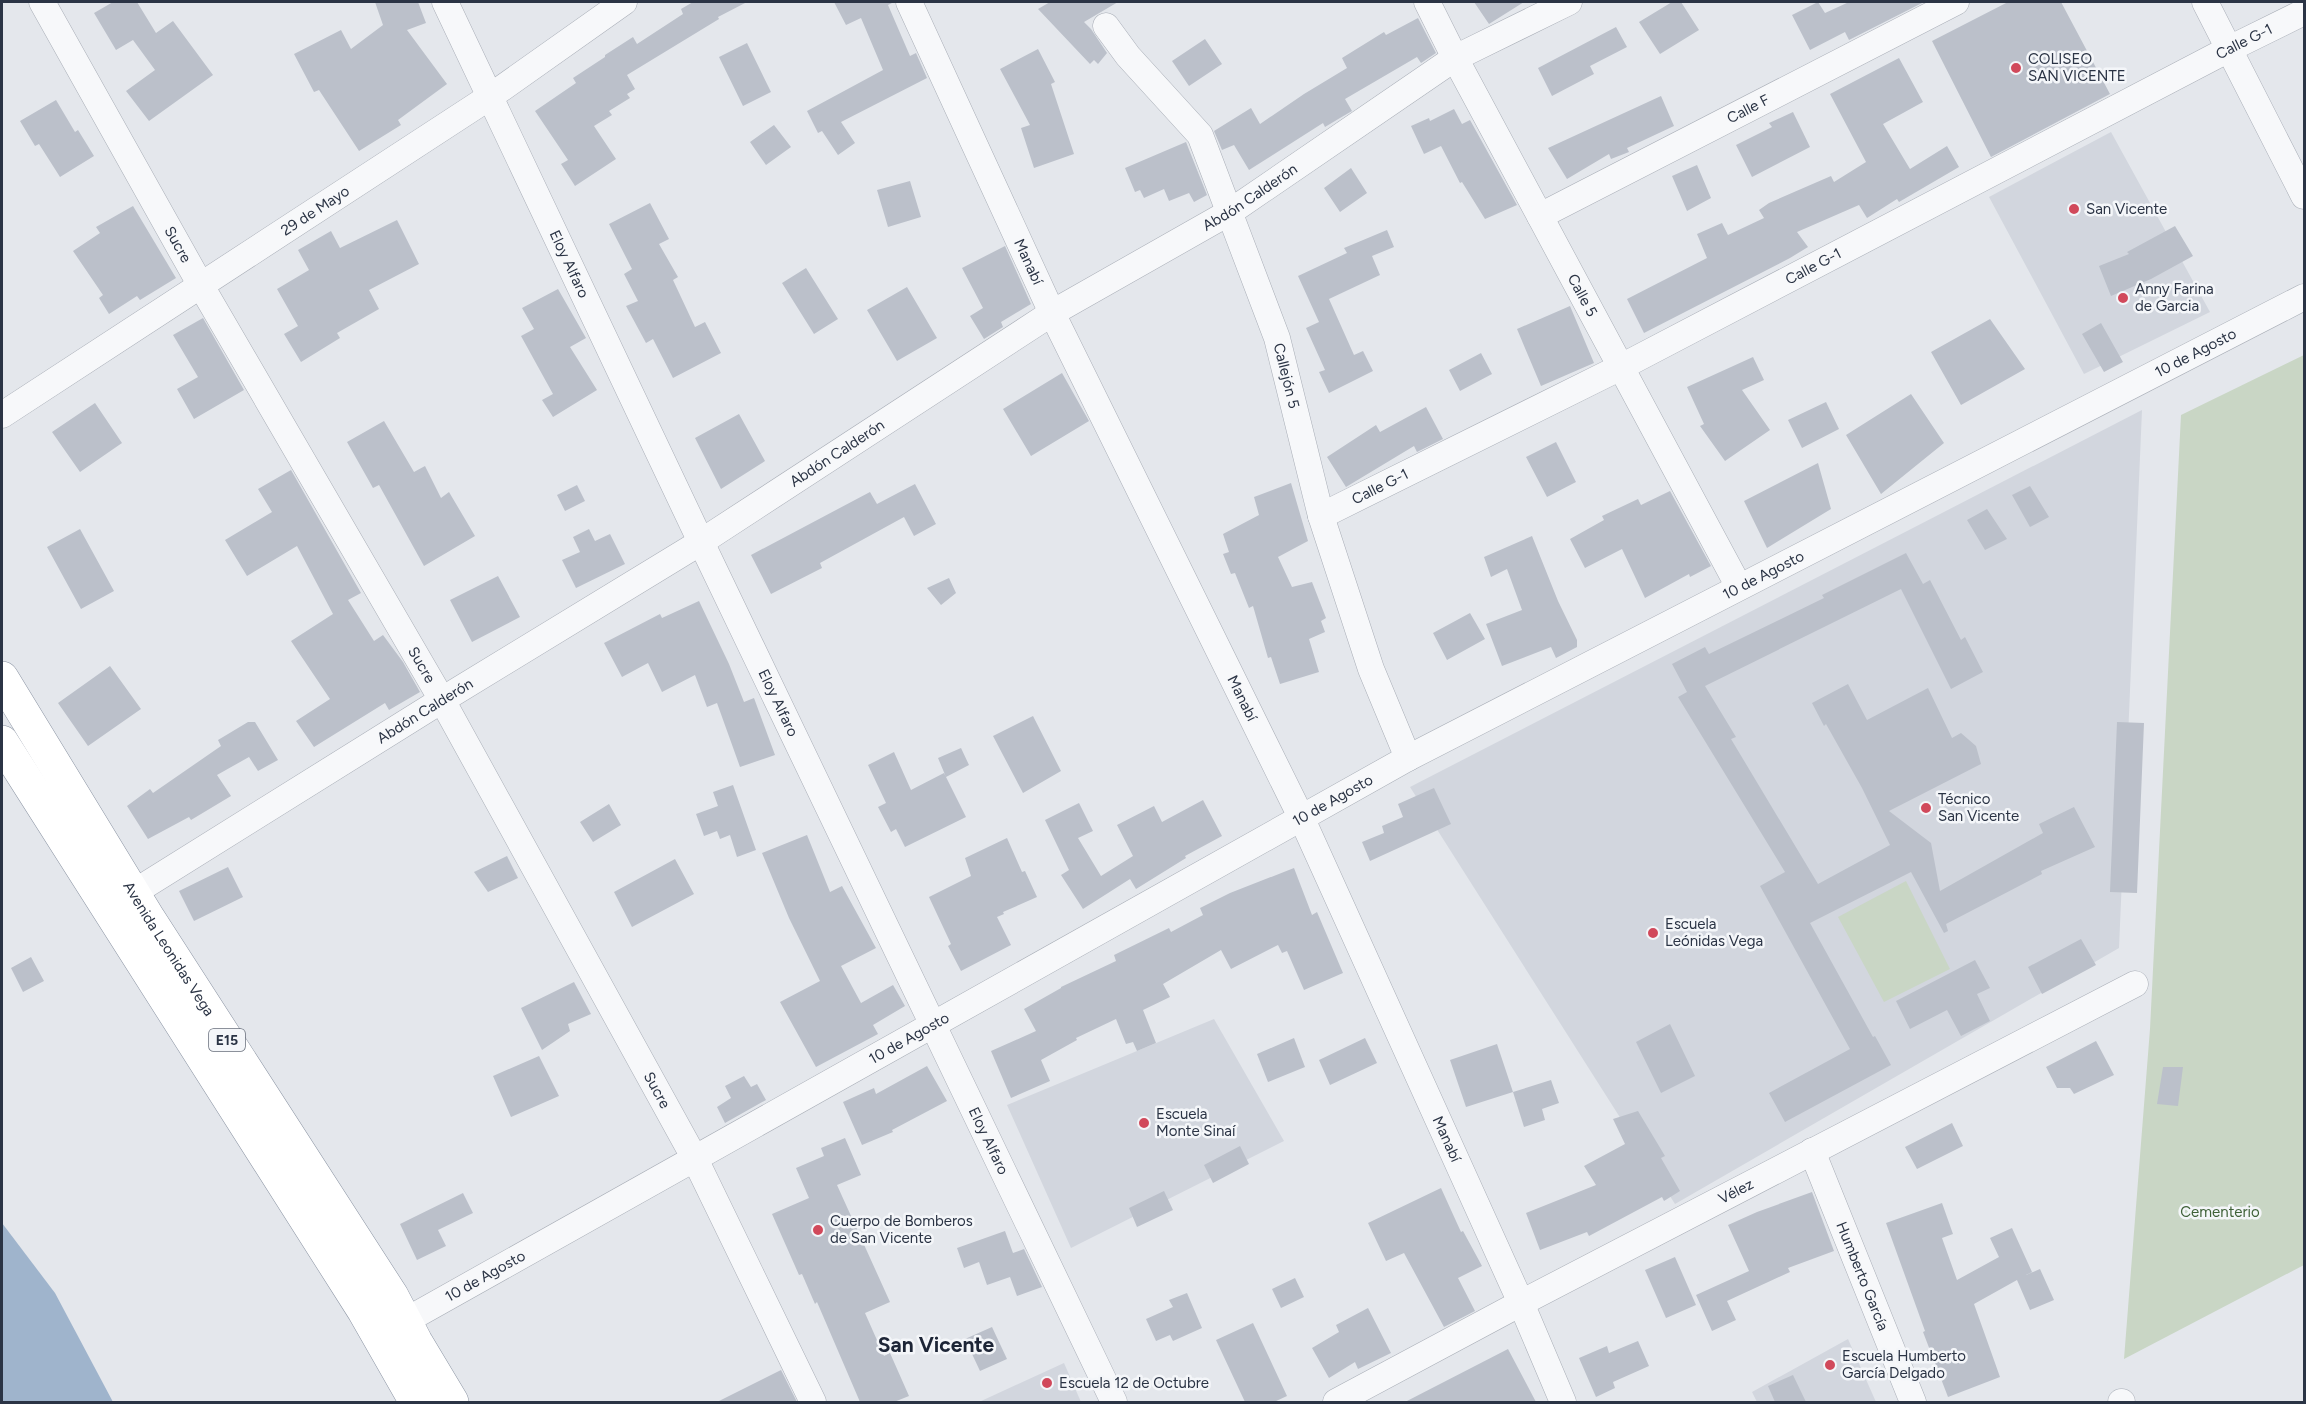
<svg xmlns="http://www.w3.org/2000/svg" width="2306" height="1404" viewBox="0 0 2306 1404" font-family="Figtree,sans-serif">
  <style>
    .built { fill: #d2d6de }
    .green { fill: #c9d6c5 }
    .water { fill: #9fb4cc }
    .building { fill: #bbc0ca }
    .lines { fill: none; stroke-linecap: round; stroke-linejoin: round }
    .minor-casing { stroke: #a9aeb7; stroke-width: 27 }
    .highway-casing { stroke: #8b94a3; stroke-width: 34 }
    .minor { stroke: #f7f8fa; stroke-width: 26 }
    .highway { stroke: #fff; stroke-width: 33 }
    .poi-dot { fill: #d1495b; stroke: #f4f6f9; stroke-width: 2 }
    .labels { text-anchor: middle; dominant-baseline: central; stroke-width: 5; stroke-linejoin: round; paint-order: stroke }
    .shield { fill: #f4f6f9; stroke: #676e7b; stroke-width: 1.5 }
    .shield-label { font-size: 14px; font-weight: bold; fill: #2b3445 }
    .street-label { font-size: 15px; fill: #2b3445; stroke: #f4f6f9 }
    .poi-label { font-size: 15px; fill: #2b3445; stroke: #f4f6f9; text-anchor: start }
    .park-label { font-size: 15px; fill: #3f6138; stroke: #f4f6f9 }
    .district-label { font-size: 21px; font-weight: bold; fill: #1d2536; stroke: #f4f6f9 }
  </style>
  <rect width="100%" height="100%" fill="#e4e7ec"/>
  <path class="built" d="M2111,132L2210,312L2084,374L1989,197Z
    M2142,410L2119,948L1675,1204L1410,787Z
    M1214,1019L1284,1141L1071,1248L1007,1105Z
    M1848,1339L1876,1402H1757L1752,1392Z
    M1064,1363L1081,1402H979Z"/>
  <path class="green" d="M2304,355V1265L2124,1359L2150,1029L2181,415Z
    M1906,881L1950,969L1884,1002L1838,917Z"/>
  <path class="water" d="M2,1223L55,1293L113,1402H2Z"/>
  <path class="building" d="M113,2H137L156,33L173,21L213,75L149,121L126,91L155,70L133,40L116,50L94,13Z
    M375,2H386L387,3L418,2L426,23L407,30L447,84L398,120L401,125L359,151L319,90L314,92L294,54L341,30L351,49L383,25Z
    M693,2H747L718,17L719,19L627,75L635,89L627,94L630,98L609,111L612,115L594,126L616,159L575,186L561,164L568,160L535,111L576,83L573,78L605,57V55L633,37L637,44L683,14L681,9Z
    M834,2H894L888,5L910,56L916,53L927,78L841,122L855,143L838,155L822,131L818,133L807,111L883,70L861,18L846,25Z
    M1050,2H1118L1084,22L1091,29L1107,53L1098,64L1094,60L1090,64L1038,9Z
    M1474,2H1524L1489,24Z
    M1672,2H1681L1699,30L1660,54L1639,22Z
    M1818,2L1825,13L1849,2H1924L1849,40L1845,32L1810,50L1792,15Z
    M2008,2H2061L2110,94L1991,157L1932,41Z
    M1418,18L1436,53L1421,63L1417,57L1345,99L1352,111L1340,118L1325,127L1323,123L1249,170L1234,145L1222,150L1214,131L1251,108L1260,124L1304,94L1347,68L1342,58L1384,32L1386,35Z
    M1616,27L1627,47L1590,66L1594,74L1552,96L1538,68Z
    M1205,39L1222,64L1189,86L1172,61Z
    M747,43L771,92L743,106L719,57Z
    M1038,49L1055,82L1051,84L1074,154L1034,168L1021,128L1030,125L1000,69Z
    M1899,58L1923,102L1883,124L1910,169L1947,146L1959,167L1899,202L1897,199L1867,218L1859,205L1797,232L1808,247L1790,258L1644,333L1627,299L1707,258L1697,234L1722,223L1728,235L1764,218L1759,210L1769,203L1831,176L1834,182L1866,162L1830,94Z
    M1661,96L1674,126L1627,148L1629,152L1611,159L1609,154L1567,179L1548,148Z
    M56,100L75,132L78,130L94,156L60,177L39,144L35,146L20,121Z
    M1454,109L1462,124L1470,120L1517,205L1485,219L1462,182L1460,183L1441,146L1424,154L1411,126L1429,118L1430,121Z
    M1793,112L1810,147L1752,177L1736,145L1772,127L1769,123Z
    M774,125L791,147L766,165L750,142Z
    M1186,142L1207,195L1194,202L1189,193L1169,201L1164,189L1144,198L1140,190L1135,192L1125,168Z
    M1697,165L1711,198L1687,211L1672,176Z
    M1351,168L1367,193L1340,212L1324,188Z
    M910,181L921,217L888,227L877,190Z
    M650,203L669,239L659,244L678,277L673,280L695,327L705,322L721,353L673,378L653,339L646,343L626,306L638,301L624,274L632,269L609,224Z
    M133,206L176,278L140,300L137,296L109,314L99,298L103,295L73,251L100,233L96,227Z
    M397,220L419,264L369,290L379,309L337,333L340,338L301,362L284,334L298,326L277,289L309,270L298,250L331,231L340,248Z
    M2175,226L2193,256L2151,279L2111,296L2099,266L2129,254L2127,252Z
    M1387,230L1394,247L1372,256L1380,275L1329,299L1354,355L1363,351L1373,371L1329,393L1319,372L1325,370L1306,328L1319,322L1298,276L1347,253L1344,248Z
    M1005,246L1031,304L1001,322L1003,327L984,339L970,316L983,308L962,268Z
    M806,268L838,319L814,334L782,283Z
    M907,287L937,338L897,361L867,310Z
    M558,289L586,338L570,347L597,390L553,417L542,400L553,394L521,336L534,329L522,308Z
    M1570,306L1594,363L1541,386L1517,329Z
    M203,318L244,390L194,419L177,389L198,377L173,335Z
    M1990,319L2025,369L1961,405L1931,352Z
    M2101,323L2123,362L2104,372L2082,334Z
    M1481,353L1492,374L1460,391L1449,370Z
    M1753,357L1764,380L1742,390L1770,430L1725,461L1700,426L1704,424L1687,387Z
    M1062,373L1089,421L1031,456L1003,409Z
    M1911,394L1944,443L1881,494L1846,435Z
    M1826,402L1839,429L1802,448L1788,420Z
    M95,403L122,443L80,472L52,432Z
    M1426,407L1443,439L1417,452L1414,446L1346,487L1327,457L1376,425L1380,432Z
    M739,414L765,461L721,489L695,438Z
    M384,421L414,472L425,466L441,498L449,492L475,536L424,566L379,485L373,488L347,442Z
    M1556,442L1576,482L1547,497L1526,457Z
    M1818,463L1831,509L1767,548L1744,501Z
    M291,470L361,593L348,600L374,641L383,635L403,662L420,692L389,710L385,703L314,747L296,721L330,699L291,641L333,614L297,546L247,576L225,540L272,512L258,489Z
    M1291,483L1308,541L1278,557L1292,587L1312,582L1326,618L1321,621L1325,632L1309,639L1319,672L1280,684L1271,657L1268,658L1253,606L1249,608L1235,573L1231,574L1223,554L1229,552L1223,534L1259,515L1254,497Z
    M915,484L936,524L914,536L904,517L820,563L822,568L771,594L751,555L870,492L877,504Z
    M577,485L585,501L565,511L557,495Z
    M2030,486L2049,517L2030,527L2012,495Z
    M1670,491L1711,566L1690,577L1689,574L1645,598L1622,549L1585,568L1570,539L1604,520L1602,516L1638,499L1641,505Z
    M1987,509L2007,539L1985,550L1967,520Z
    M80,529L114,591L81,609L47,547Z
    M589,529L595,541L610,534L625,564L576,588L562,560L580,552L573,537Z
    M1532,536L1558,601L1577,640V647L1556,658L1551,647L1502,666L1486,624L1522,610L1507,569L1491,577L1484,557Z
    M1906,553L1923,584L1930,580L1961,640L1965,637L1983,672L1951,689L1901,589L1705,686L1736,737L1731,739L1818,884L1890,845L1862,788L1826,724L1824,726L1812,703L1848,684L1867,720L1928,688L1952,738L1961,733L1976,746L1981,764L1889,811L1931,843L1940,891L2043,833L2039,824L2074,807L2095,847L2041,871L2042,874L1946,924L1948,931L1944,933L1911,872L1810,923L1873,1037L1875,1036L1891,1065L1785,1122L1769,1093L1850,1049L1760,886L1785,872L1678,697L1687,692L1672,664L1705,647L1709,654L1824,598L1822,595Z
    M498,576L520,617L472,642L450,600Z
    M949,578L956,593L941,605L927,588Z
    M699,601L729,664L744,702L754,698L775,755L740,767L717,703L707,707L695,675L662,692L648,663L622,677L604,643L660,614L662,618Z
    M1470,613L1485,639L1447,660L1433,633Z
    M110,666L141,709L88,746L58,703Z
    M1033,716L1061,771L1023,793L993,736Z
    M248,722H255L278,760L258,771L249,757L217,775L231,796L191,820L189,817L148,839L127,806L150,789L153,793L221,746L218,740Z
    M2117,722L2144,723L2137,893L2110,892Z
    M961,748L969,765L946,777L938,758Z
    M894,752L911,790L944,773L966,817L905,847L896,829L891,832L878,807L886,803L868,765Z
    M733,785L756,850L737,857L730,835L720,839L717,831L704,836L696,814L718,806L713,792Z
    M1434,788L1451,824L1370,861L1362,842L1384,833L1382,826L1403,817L1398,804Z
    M1203,800L1222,836L1185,856L1186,858L1136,889L1130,879L1083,909L1061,875L1069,870L1045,820L1079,803L1093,831L1078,838L1101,876L1133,856L1117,825L1154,806L1162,822Z
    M609,804L621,825L593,842L580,822Z
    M807,835L830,892L842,886L876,948L841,966L861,1003L893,985L905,1006L873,1025L878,1034L816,1067L780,1002L820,981L789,918L762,853Z
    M1007,838L1022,872L1025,871L1037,897L1003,912L1004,914L997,917L1011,945L961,971L948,946L951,944L929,897L971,876L965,858Z
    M507,856L518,878L488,892L474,872Z
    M675,859L694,894L632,927L614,892Z
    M228,867L243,897L194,921L179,891Z
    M1294,868L1312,915L1317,912L1343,973L1304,990L1287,951L1282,953L1278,945L1231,969L1221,950L1163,984L1170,997L1143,1010L1156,1043L1137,1051L1133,1042L1126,1044L1116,1019L1076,1038L1077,1040L1041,1060L1050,1081L1011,1098L991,1051L1036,1031L1024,1009L1061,988V987L1116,961L1114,955L1169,928L1171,932L1203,915L1200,908L1230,893Z
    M2081,939L2096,965L2042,994L2028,967Z
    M31,957L44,981L23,992L11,968Z
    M1975,960L1990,988L1977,994L1990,1021L1961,1036L1947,1010L1910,1029L1896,1001Z
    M574,982L591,1014L568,1024L570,1031L542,1050L521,1008Z
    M1670,1024L1695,1076L1661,1093L1636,1042Z
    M1294,1038L1305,1067L1268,1082L1257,1054Z
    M1365,1038L1377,1063L1330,1085L1319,1060Z
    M2096,1041L2114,1075L2074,1094L2070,1088H2057L2046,1067Z
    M1497,1044L1513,1092L1466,1107L1450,1060Z
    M539,1056L559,1096L511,1117L493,1076Z
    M927,1066L947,1101L892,1130L893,1132L862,1145L843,1102L874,1088L876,1094Z
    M2163,1067H2183L2178,1106L2157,1104Z
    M744,1076L751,1087L757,1084L766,1100L725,1123L717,1107L731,1098L725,1086Z
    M1551,1080L1559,1103L1542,1109L1545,1120L1524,1127L1513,1092Z
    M1638,1111L1665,1156L1661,1158L1680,1191L1664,1201L1662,1197L1589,1236L1587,1232L1540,1250L1526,1213L1596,1185L1584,1166L1625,1144L1613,1119Z
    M1952,1123L1963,1146L1917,1169L1905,1147Z
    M845,1138L861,1175L837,1185L890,1302L865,1313L884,1356L890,1353L909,1396L894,1402H860L817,1302L815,1304L802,1274L799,1275L772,1214L809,1198L796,1168L824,1156L821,1148Z
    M1240,1146L1249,1164L1213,1183L1204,1165Z
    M1441,1188L1461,1232L1463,1231L1482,1266L1458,1278L1475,1311L1444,1327L1404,1253L1386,1261L1368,1223Z
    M1164,1191L1173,1210L1137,1227L1129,1208Z
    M1812,1192L1834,1251L1788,1268L1790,1272L1727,1301L1736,1320L1712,1331L1696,1295L1749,1271L1728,1225L1757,1212Z
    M463,1193L473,1213L438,1230L446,1246L417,1260L400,1224Z
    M1942,1203L1953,1234L1942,1238L1957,1280L1999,1257L1990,1238L2012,1228L2032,1272L2026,1275L2040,1269L2054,1300L2030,1310L2017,1280L1974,1304L2000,1377L1948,1397L1923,1332L1925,1331L1886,1223Z
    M1005,1231L1013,1253L1024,1249L1042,1287L1017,1296L1010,1277L987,1285L979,1262L964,1268L957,1248Z
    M1675,1257L1696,1305L1666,1318L1645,1270Z
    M1295,1278L1304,1297L1281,1308L1272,1289Z
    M1187,1293L1202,1328L1173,1341L1170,1335L1156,1341L1146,1319L1173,1307L1169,1300Z
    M1368,1308L1391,1353L1358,1369L1355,1362L1329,1378L1312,1348L1339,1332L1336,1325Z
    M1253,1323L1287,1396L1274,1402H1245L1216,1340Z
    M992,1327L1007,1359L980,1371L965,1339Z
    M1638,1341L1649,1366L1613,1382L1615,1388L1596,1397L1579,1358L1607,1346L1609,1353Z
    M1508,1349L1536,1402H1405Z
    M781,1370L797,1402H717Z
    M1793,1375L1806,1402H1775L1768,1386Z"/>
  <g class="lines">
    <g class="minor-casing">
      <g id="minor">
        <path id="s1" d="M42,2L200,284L442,700L695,1159L813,1402"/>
        <path id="s2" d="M445,2L701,542L1114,1402"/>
        <path id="s3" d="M909,2L1052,313L1302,819L1521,1303L1563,1402"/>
        <path id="s4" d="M1427,2L1455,58L1739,587"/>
        <path d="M2205,2L2304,196"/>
        <path id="s5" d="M1106,26L1128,56L1200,135L1277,338L1321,516L1371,669L1408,758"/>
        <path id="s6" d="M1540,216L1956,2"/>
        <path id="s7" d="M2,415L491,96L624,2"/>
        <path id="s8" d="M1321,516L1621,367L2229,49L2304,12"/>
        <path id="s9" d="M117,903L442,700L701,542L1052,313L1230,212L1455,58L1569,2"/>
        <path id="s10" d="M1812,1151L1913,1402"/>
        <path id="s11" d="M391,1329L1408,758L2304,297"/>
        <path id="s12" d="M1336,1402L1521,1303L2135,984"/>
        <path d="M2121,1402H2122"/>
      </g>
    </g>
    <g class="highway-casing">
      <g id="highway">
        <path id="s13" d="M2,678L149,919L392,1296L416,1342L452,1402"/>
        <path d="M2,742L364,1311L416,1402"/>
      </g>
    </g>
    <use href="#minor" class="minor"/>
    <use href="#highway" class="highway"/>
  </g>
  <g class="poi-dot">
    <circle cx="2016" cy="68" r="6"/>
    <circle cx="2074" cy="209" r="6"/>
    <circle cx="2123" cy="298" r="6"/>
    <circle cx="1926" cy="808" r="6"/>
    <circle cx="1653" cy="933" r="6"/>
    <circle cx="1144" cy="1123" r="6"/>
    <circle cx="818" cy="1230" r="6"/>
    <circle cx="1830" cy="1365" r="6"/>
    <circle cx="1047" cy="1383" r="6"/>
  </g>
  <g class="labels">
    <rect class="shield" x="209" y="1029" width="36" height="22" rx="4.5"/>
    <g class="shield-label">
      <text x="227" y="1040">E15</text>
    </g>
    <g class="street-label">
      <text stroke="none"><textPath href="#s8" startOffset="1038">Calle G-1</textPath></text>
      <text stroke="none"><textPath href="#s6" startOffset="234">Calle F</textPath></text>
      <text stroke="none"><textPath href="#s9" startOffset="1335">Abdón Calderón</textPath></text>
      <text stroke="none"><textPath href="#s7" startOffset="374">29 de Mayo</textPath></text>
      <text stroke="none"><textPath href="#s1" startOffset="278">Sucre</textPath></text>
      <text stroke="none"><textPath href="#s3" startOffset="286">Manabí</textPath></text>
      <text stroke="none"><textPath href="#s2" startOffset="290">Eloy Alfaro</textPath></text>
      <text stroke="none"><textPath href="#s8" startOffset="552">Calle G-1</textPath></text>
      <text stroke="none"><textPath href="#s4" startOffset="332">Calle 5</textPath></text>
      <text stroke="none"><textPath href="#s11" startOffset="2052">10 de Agosto</textPath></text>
      <text stroke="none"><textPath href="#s5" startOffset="400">Callejón 5</textPath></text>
      <text stroke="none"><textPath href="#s9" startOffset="849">Abdón Calderón</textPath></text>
      <text stroke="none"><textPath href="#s8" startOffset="66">Calle G-1</textPath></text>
      <text stroke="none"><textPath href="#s11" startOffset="1566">10 de Agosto</textPath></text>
      <text stroke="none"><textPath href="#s1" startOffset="764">Sucre</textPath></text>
      <text stroke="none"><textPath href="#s3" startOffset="772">Manabí</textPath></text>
      <text stroke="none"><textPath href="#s2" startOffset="776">Eloy Alfaro</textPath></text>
      <text stroke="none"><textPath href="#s9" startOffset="363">Abdón Calderón</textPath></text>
      <text stroke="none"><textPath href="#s11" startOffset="1080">10 de Agosto</textPath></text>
      <text stroke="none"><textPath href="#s13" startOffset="318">Avenida Leonidas Vega</textPath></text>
      <text stroke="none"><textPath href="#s11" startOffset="594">10 de Agosto</textPath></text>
      <text stroke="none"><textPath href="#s1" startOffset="1250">Sucre</textPath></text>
      <text stroke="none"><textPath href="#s2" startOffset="1262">Eloy Alfaro</textPath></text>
      <text stroke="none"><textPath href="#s3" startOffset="1258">Manabí</textPath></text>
      <text stroke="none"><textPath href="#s12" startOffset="452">Vélez</textPath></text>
      <text stroke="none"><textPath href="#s11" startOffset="108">10 de Agosto</textPath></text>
      <text stroke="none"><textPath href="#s10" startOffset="135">Humberto García</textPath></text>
    </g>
    <g class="poi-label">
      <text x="2028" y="59">COLISEO<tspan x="2028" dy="17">SAN VICENTE</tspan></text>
      <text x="2086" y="209">San Vicente</text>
      <text x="2135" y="289">Anny Farina<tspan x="2135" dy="17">de Garcia</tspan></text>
      <text x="1938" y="799">Técnico<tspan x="1938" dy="17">San Vicente</tspan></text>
      <text x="1665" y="924">Escuela<tspan x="1665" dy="17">Leónidas Vega</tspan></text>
      <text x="1156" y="1114">Escuela<tspan x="1156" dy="17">Monte Sinaí</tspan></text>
      <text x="830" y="1221">Cuerpo de Bomberos<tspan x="830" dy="17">de San Vicente</tspan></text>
      <text x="1842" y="1356">Escuela Humberto<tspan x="1842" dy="17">García Delgado</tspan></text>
      <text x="1059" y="1383">Escuela 12 de Octubre</text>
    </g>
    <g class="park-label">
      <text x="2220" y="1212">Cementerio</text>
    </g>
    <g class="district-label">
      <text x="936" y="1344">San Vicente</text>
    </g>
  </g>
  <rect width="2306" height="1404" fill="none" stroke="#2b3445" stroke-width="6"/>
</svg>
